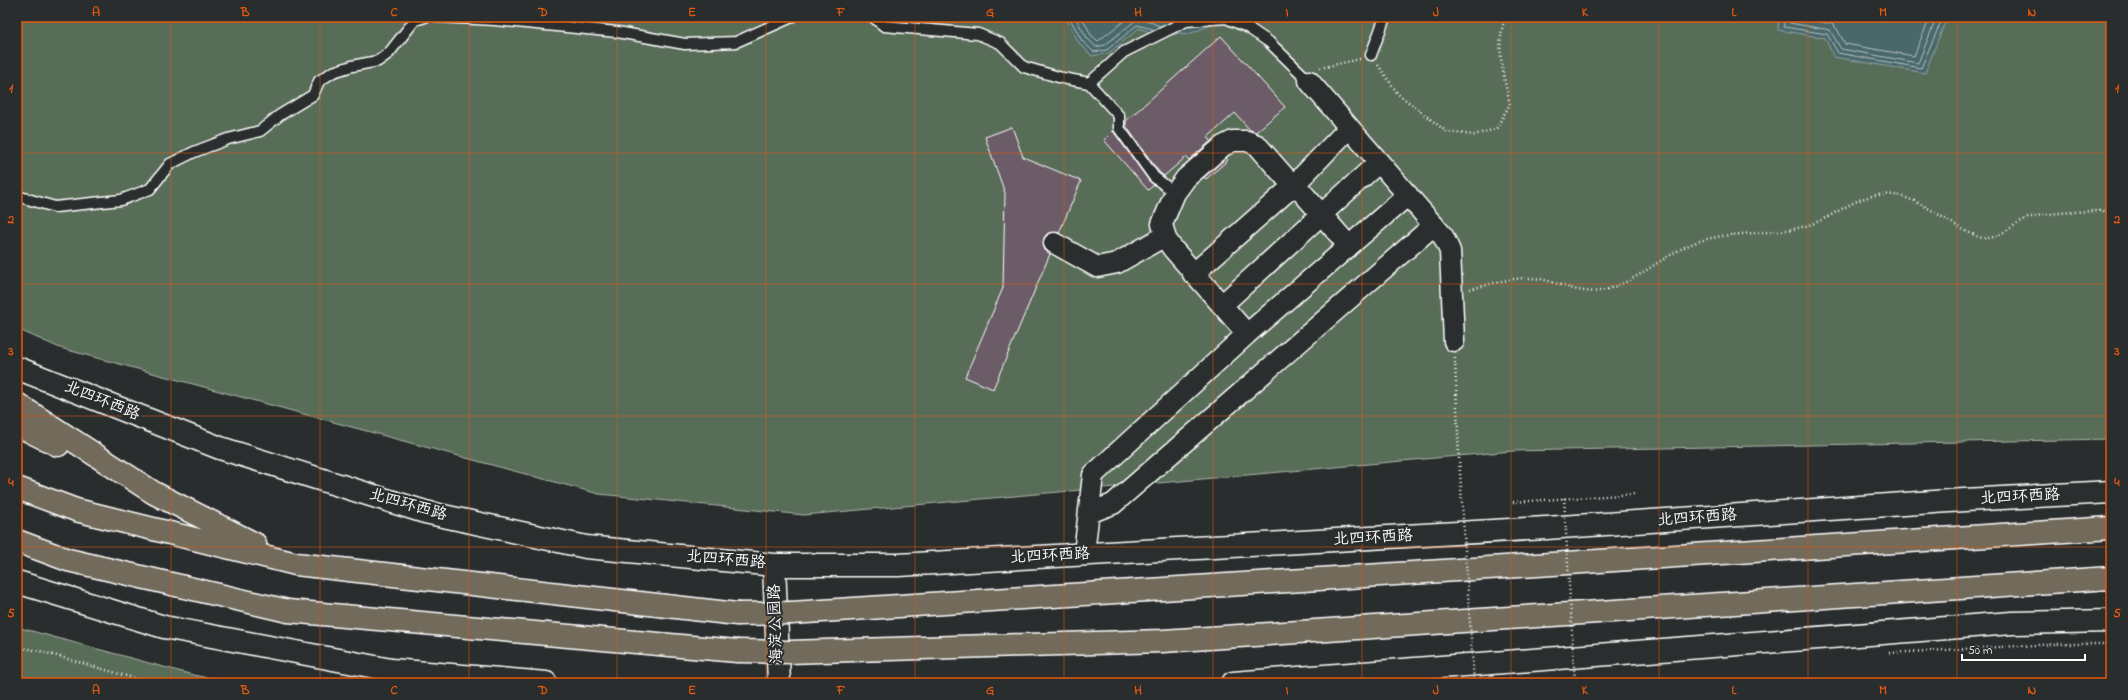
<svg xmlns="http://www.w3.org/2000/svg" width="2128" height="700" viewBox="0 0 2128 700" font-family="'Indie Flower','LXGW WenKai TC',sans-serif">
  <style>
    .green { fill: #596d58; stroke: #acb6ac }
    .water { fill: #48676a; stroke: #91a4a6 }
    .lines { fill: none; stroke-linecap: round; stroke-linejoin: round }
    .shore { stroke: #b6c2c3; stroke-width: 1 }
    .building { fill: #6c5c67; stroke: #fff }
    .lane-casing { stroke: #fff; stroke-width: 13 }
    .street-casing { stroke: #fff; stroke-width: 23 }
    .secondary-casing { stroke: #fff; stroke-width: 25 }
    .highway-casing { stroke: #fff; stroke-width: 25 }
    .path { stroke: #fff; stroke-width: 2.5; stroke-dasharray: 1 3; stroke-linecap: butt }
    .lane { stroke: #2a2d2e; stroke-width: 10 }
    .street { stroke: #2a2d2e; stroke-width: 20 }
    .secondary { stroke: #2a2d2e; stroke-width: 22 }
    .highway { stroke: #726b5a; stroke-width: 22 }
    .highway-bridge-casing { stroke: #fff; stroke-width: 25; stroke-linecap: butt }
    .path-bridge { stroke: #fff; stroke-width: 2.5; stroke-dasharray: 1 3; stroke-linecap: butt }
    .highway-bridge { stroke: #726b5a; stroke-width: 22 }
    .grid { fill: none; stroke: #e8590c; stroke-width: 1; stroke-opacity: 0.55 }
    .labels { text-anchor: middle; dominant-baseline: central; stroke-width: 4; stroke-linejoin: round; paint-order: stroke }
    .street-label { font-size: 16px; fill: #fff; stroke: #2a2d2e }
    .neatline { fill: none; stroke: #e8590c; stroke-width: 1.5 }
    .grid-label { font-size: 13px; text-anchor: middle; font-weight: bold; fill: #e8590c }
  </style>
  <rect width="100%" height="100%" fill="#2a2d2e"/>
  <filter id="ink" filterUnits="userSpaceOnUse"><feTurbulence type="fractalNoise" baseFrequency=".025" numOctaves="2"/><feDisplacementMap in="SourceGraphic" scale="8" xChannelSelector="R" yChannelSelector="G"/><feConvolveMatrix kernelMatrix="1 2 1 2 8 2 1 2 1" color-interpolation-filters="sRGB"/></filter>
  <g filter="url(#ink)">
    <path class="green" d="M17,17H2111V439L1513,451L804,515L599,494L60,348L17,329Z
      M17,627L193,675L234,683H17Z"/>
    <path class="water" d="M1065,17H1249L1234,24L1216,23L1189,34L1179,33L1163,37L1139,28L1109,53L1092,56L1079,43Z
      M1779,17H1947L1925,73L1834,57L1825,38L1778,30Z"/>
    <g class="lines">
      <path class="shore" d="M1069,17L1082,41L1094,52L1107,50L1137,25L1156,30
        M1075,17L1087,38L1096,47L1105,45L1136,20L1149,21L1161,27
        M1082,17L1091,35L1098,41L1129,17
        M1783,17L1784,27L1827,34L1838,53L1921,68L1943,17
        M1788,17L1790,23L1830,30L1841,49L1918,63L1937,17
        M1795,17L1832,24L1837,29L1845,44L1914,56L1930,17"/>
    </g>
    <path class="building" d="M1221,36L1285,107L1256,132L1250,130L1235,113L1208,137L1211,141L1189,160L1186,157L1164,176L1159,172L1126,126V121Z
      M1012,127L1023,157L1081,181L1059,233H1048L1044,238V249L1050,254L993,389L965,377L1003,288L1005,193L985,137Z
      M1113,131L1149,181L1154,185L1148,190L1104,140Z
      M1226,158L1228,160L1206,179L1204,177Z"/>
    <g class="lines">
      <g class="lane-casing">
        <path id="lane" d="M438,17L495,20L617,32L685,44L736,42L792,17
          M873,17L884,26L978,34L1000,43L1024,67L1062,78L1089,83
          M1371,55L1385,17
          M1175,193L1154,177L1119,128V116L1089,83L1124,52L1186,21L1226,18L1247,27L1269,42L1309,81
          M17,196L55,207L121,200L150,189L170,164L194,152L228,139L260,131L280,115L313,95L319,81L333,72L352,66L378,61L389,53L415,20L425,17"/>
      </g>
      <g class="street-casing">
        <path id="street" d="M1309,81L1443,236L1450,251L1454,341
          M1054,243L1097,267L1117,263L1165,236
          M1193,274L1293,186L1301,191L1342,238L1347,248
          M1222,305L1379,162
          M1247,334L1173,249L1166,239L1162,224L1175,193L1186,178L1223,146L1233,141H1247L1257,145L1293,186L1349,128
          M1089,513L1113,504L1434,225
          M1084,554L1093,475L1247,334L1408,195"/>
      </g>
      <g class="secondary-casing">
        <path id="secondary" d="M17,368L220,448L425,512L586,547L774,565H898L1546,528L1964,500L2111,492
          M774,565L779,683
          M17,582L164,627L391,670L546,683
          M1233,683L2012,623L2111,621"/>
      </g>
      <g class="highway-casing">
        <path id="highway" d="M17,404L154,493L255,544
          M17,425L58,445
          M17,488L76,510L296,564L737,614
          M17,541L68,560L288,611L737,651
          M791,613L2111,528
          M789,652L1163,641L2111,578"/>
      </g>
      <path class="path" d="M1378,65L1398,94L1447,132L1474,135L1496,129L1510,104C1504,77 1494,43 1506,17
        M1320,68L1360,59
        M1470,289C1492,284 1518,275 1540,279C1561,283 1582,296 1604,290C1637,282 1663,255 1694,243C1732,229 1774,237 1812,224C1834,216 1854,198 1877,195C1911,190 1937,216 1964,230C1970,233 1977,237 1983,238C1997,240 2012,226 2023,220C2040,212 2090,211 2111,211
        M1455,358L1459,458
        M1513,502L1635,494
        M17,647L40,651L151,683
        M1890,653L2055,644H2111
        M1599,683L1658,680"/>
      <use href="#lane" class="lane"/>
      <use href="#street" class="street"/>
      <use href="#secondary" class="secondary"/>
      <use href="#highway" class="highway"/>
      <g class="highway-bridge-casing">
        <path id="highway-bridge" d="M737,614L791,613
          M737,651L789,652"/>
      </g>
      <path class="path-bridge" d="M1459,458L1474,683
        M1564,498L1575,683"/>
      <use href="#highway-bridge" class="highway-bridge"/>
    </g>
  </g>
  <path class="grid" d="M171,17V683M320,17V683M469,17V683M617,17V683M766,17V683M915,17V683M1064,17V683M1213,17V683M1362,17V683M1511,17V683M1659,17V683M1808,17V683M1957,17V683M17,153H2111M17,284H2111M17,416H2111M17,547H2111"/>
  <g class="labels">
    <g class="street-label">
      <text transform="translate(102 401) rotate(22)">北四环西路</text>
      <text transform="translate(2020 497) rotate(-3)">北四环西路</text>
      <text transform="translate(408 505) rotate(16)">北四环西路</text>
      <text transform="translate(1697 518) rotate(-4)">北四环西路</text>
      <text transform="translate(1373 538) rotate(-3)">北四环西路</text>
      <text transform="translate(1050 556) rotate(-3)">北四环西路</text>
      <text transform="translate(726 560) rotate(5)">北四环西路</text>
      <text transform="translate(776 624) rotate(-92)">海淀公园路</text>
    </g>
  </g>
  <rect width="2128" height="700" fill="none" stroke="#2a2d2e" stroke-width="44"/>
  <path d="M1962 654v6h123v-6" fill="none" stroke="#ffffff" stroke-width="2"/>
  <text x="1968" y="654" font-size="12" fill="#ffffff" stroke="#2a2d2e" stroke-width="3" paint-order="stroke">50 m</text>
  <rect x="22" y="22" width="2084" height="656" class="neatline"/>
  <g class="grid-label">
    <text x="96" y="16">A</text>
    <text x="245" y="16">B</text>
    <text x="394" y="16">C</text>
    <text x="543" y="16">D</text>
    <text x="692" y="16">E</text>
    <text x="841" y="16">F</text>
    <text x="990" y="16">G</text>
    <text x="1138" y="16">H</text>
    <text x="1287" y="16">I</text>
    <text x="1436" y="16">J</text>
    <text x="1585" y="16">K</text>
    <text x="1734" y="16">L</text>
    <text x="1883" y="16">M</text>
    <text x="2032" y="16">N</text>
    <text x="11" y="92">1</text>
    <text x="2117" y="92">1</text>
    <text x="11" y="223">2</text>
    <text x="2117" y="223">2</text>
    <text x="11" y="355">3</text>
    <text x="2117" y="355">3</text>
    <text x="11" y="486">4</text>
    <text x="2117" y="486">4</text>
    <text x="11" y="617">5</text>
    <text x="2117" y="617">5</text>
    <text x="96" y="694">A</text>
    <text x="245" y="694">B</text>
    <text x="394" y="694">C</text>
    <text x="543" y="694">D</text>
    <text x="692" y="694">E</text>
    <text x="841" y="694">F</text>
    <text x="990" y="694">G</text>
    <text x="1138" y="694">H</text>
    <text x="1287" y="694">I</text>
    <text x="1436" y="694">J</text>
    <text x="1585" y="694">K</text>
    <text x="1734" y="694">L</text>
    <text x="1883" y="694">M</text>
    <text x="2032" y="694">N</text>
  </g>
</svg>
